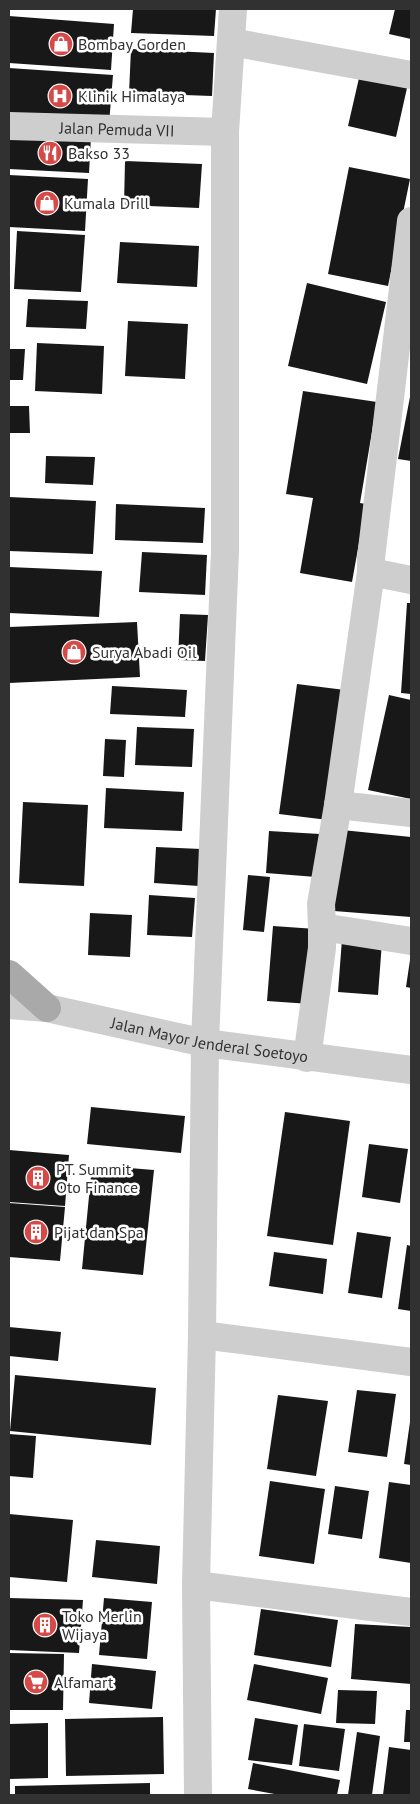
<svg xmlns="http://www.w3.org/2000/svg" width="420" height="1804" viewBox="0 0 420 1804" font-family="'PT Sans',sans-serif">
  <style>
    .building { fill: #181818 }
    .lines { fill: none; stroke-linecap: round; stroke-linejoin: round }
    .minor { stroke: #cecece; stroke-width: 28 }
    .major { stroke: #a9a9a9; stroke-width: 28 }
    .labels { text-anchor: middle; dominant-baseline: central; stroke-width: 5; stroke-linejoin: round; paint-order: stroke }
    .poi-label { font-size: 16px; fill: #313131; stroke: #fff; text-anchor: start }
    .street-label { font-size: 16px; fill: #313131; stroke: #fff }
  </style>
  <rect width="100%" height="100%" fill="#fff"/>
  <path class="building" d="M133,9H216L214,36L131,33Z
    M395,9H411V39L389,34Z
    M9,16L114,24L111,70L9,63Z
    M131,49L214,53L212,96L129,93Z
    M9,68L113,75L109,124L9,117Z
    M359,78L407,88L396,137L348,126Z
    M9,133L91,137L89,173L9,169Z
    M125,161L202,164L199,208L124,205Z
    M349,167L410,179L388,286L328,274Z
    M9,175L88,179L85,231L9,227Z
    M17,231L85,235L81,292L14,289Z
    M120,242L199,246L197,287L117,283Z
    M307,283L386,302L367,384L288,366Z
    M28,299L88,301L86,329L26,327Z
    M128,321L188,324L185,379L125,376Z
    M37,343L104,346L102,394L35,391Z
    M9,349H25L23,380H9Z
    M303,391L377,402L360,503L366,504L352,582L300,573L313,498L286,494Z
    M410,397H411V461L398,459Z
    M9,406H29L30,433H9Z
    M46,456L95,457L93,485L45,483Z
    M9,497L96,501L93,554L9,551Z
    M116,504L205,508L203,543L115,540Z
    M142,552L207,555L205,595L139,592Z
    M9,567L102,571L99,617L9,613Z
    M407,603H411V694L401,693Z
    M180,614L208,615L205,661L178,660Z
    M137,622L140,677L9,683V627Z
    M297,684L345,690L328,820L279,814Z
    M112,686L187,690L185,717L110,714Z
    M389,695L411,700V799L368,790Z
    M137,727L194,729L192,767L135,765Z
    M105,739L126,740L124,777L103,776Z
    M106,788L184,792L182,831L104,828Z
    M23,802L88,805L84,886L19,883Z
    M342,830L411,837V917L334,911Z
    M269,831L320,834L316,877L266,873Z
    M156,847L201,849L199,886L154,883Z
    M248,875L270,877L264,932L243,930Z
    M149,895L195,898L192,937L147,935Z
    M90,913L132,915L130,957L88,955Z
    M273,926L316,929L310,1004L267,1001Z
    M342,939L382,942L378,995L338,992Z
    M410,960H411V988L406,987Z
    M91,1107L185,1116L181,1153L87,1144Z
    M285,1112L350,1121L333,1245L267,1236Z
    M369,1144L408,1149L400,1203L362,1197Z
    M9,1150L69,1155L65,1206L9,1202Z
    M92,1165L154,1170L143,1275L82,1269Z
    M9,1203L65,1207L60,1261L9,1257Z
    M357,1232L391,1237L382,1298L348,1293Z
    M407,1245L411,1246V1311L398,1309Z
    M274,1252L327,1259L323,1294L269,1286Z
    M9,1327L61,1332L58,1361L9,1356Z
    M15,1375L156,1388L151,1445L10,1431Z
    M357,1390L396,1394L387,1457L348,1452Z
    M278,1395L328,1401L316,1476L267,1469Z
    M410,1422H411V1465L404,1464Z
    M9,1434L36,1436L33,1478L9,1476Z
    M270,1481L325,1489L314,1564L259,1556Z
    M389,1482L411,1485V1563L379,1558Z
    M335,1486L369,1491L362,1539L328,1534Z
    M9,1514L73,1520L67,1582L9,1577Z
    M96,1540L160,1546L157,1584L92,1577Z
    M9,1598L83,1600L79,1653L9,1650Z
    M104,1598L152,1602L147,1659L99,1655Z
    M261,1609L338,1620L331,1667L254,1655Z
    M355,1624L411,1627V1684L351,1679Z
    M9,1653L64,1654L63,1710H9Z
    M92,1664L156,1671L152,1709L89,1703Z
    M254,1664L328,1678L321,1714L247,1700Z
    M338,1690L377,1691L375,1724L336,1723Z
    M406,1710H411V1742H404Z
    M163,1717L164,1774L66,1776L65,1719Z
    M255,1718L298,1725L292,1765L248,1760Z
    M48,1723V1778L9,1779V1724Z
    M304,1724L345,1729L339,1771L299,1766Z
    M357,1732L380,1736L372,1795H348Z
    M389,1747L411,1750V1795H383Z
    M253,1763L340,1780L337,1795H280L248,1789Z
    M150,1783V1795H15V1786Z"/>
  <g class="lines">
    <g class="minor">
      <path d="M231,42L411,75"/>
      <path id="s1" d="M9,126L225,132"/>
      <path d="M411,221L371,558V572L411,580"/>
      <path d="M338,805L411,813"/>
      <path d="M322,927L321,904L338,805L371,572"/>
      <path id="s2" d="M9,1005L47,1008L205,1043L411,1070"/>
      <path d="M307,1058L322,948V927L411,941"/>
      <path d="M202,1335L411,1362"/>
      <path d="M196,1585L411,1612"/>
      <path d="M198,1795L196,1585L202,1335L205,1043L225,551V132L233,9"/>
    </g>
    <path class="major" d="M9,974L47,1008"/>
  </g>
  <defs>
    <g id="shop-disc" transform="scale(1.25)"><circle r="9.5" fill="#d54947" stroke="#fff"/><path d="M-5-2.5h2.3a2.7 3.5 0 0 1 5.4 0H5L5.5 6h-11ZM-1.5-2.5h3a1.5 2.3 0 0 0-3 0Z" fill="#fff"/></g>
    <g id="hospital-disc" transform="scale(1.25)"><circle r="9.5" fill="#d54947" stroke="#fff"/><path d="M-5-5h3v3.5h4V-5h3V5h-3V1.5h-4V5h-3Z" fill="#fff"/></g>
    <g id="restaurant-disc" transform="scale(1.25)"><circle r="9.5" fill="#d54947" stroke="#fff"/><path d="M-5-6h1v4h1v-4h1v4h1v-4h1v5L-1.5 .5V6h-2V.5L-5-1ZM5-6V6H3V1.5H1.5Q1.5-4 5-6Z" fill="#fff"/></g>
    <g id="building-disc" transform="scale(1.25)"><circle r="9.5" fill="#d54947" stroke="#fff"/><path d="M-4-6H4V6H1V3H-1V6H-4ZM-2.5-4.3h1.7v1.8h-1.7ZM.8-4.3h1.7v1.8H.8ZM-2.5-1h1.7V.8h-1.7ZM.8-1h1.7V.8H.8Z" fill="#fff"/></g>
    <g id="supermarket-disc" transform="scale(1.25)"><circle r="9.5" fill="#d54947" stroke="#fff"/><path d="M-6-5.5h2.5l.6 2H6L4.5 2H-2.5L-4.4-4H-6ZM-1.5 3.2a1.3 1.3 0 1 0 .1 0ZM3 3.2a1.3 1.3 0 1 0 .1 0Z" fill="#fff"/></g>
  </defs>
  <g fill-rule="evenodd">
    <use href="#shop-disc" x="61" y="44"/>
    <use href="#hospital-disc" x="60" y="96"/>
    <use href="#restaurant-disc" x="50" y="153"/>
    <use href="#shop-disc" x="47" y="203"/>
    <use href="#shop-disc" x="74" y="652"/>
    <use href="#building-disc" x="38" y="1178"/>
    <use href="#building-disc" x="36" y="1232"/>
    <use href="#building-disc" x="45" y="1625"/>
    <use href="#supermarket-disc" x="36" y="1682"/>
  </g>
  <g class="labels">
    <g class="poi-label">
      <text x="78" y="44">Bombay Gorden</text>
      <text x="78" y="96">Klinik Himalaya</text>
      <text x="68" y="153">Bakso 33</text>
      <text x="64" y="203">Kumala Drill</text>
      <text x="92" y="652">Surya Abadi Oil</text>
      <text x="56" y="1169">PT. Summit<tspan x="56" dy="18">Oto Finance</tspan></text>
      <text x="54" y="1232">Pijat dan Spa</text>
      <text x="62" y="1616">Toko Merlin<tspan x="62" dy="18">Wijaya</tspan></text>
      <text x="54" y="1682">Alfamart</text>
    </g>
    <g class="street-label">
      <text stroke="none"><textPath href="#s1" startOffset="108">Jalan Pemuda VII</textPath></text>
      <text stroke="none"><textPath href="#s2" startOffset="204">Jalan Mayor Jenderal Soetoyo</textPath></text>
    </g>
  </g>
  <rect width="420" height="1804" fill="none" stroke="#313131" stroke-width="20"/>
</svg>
